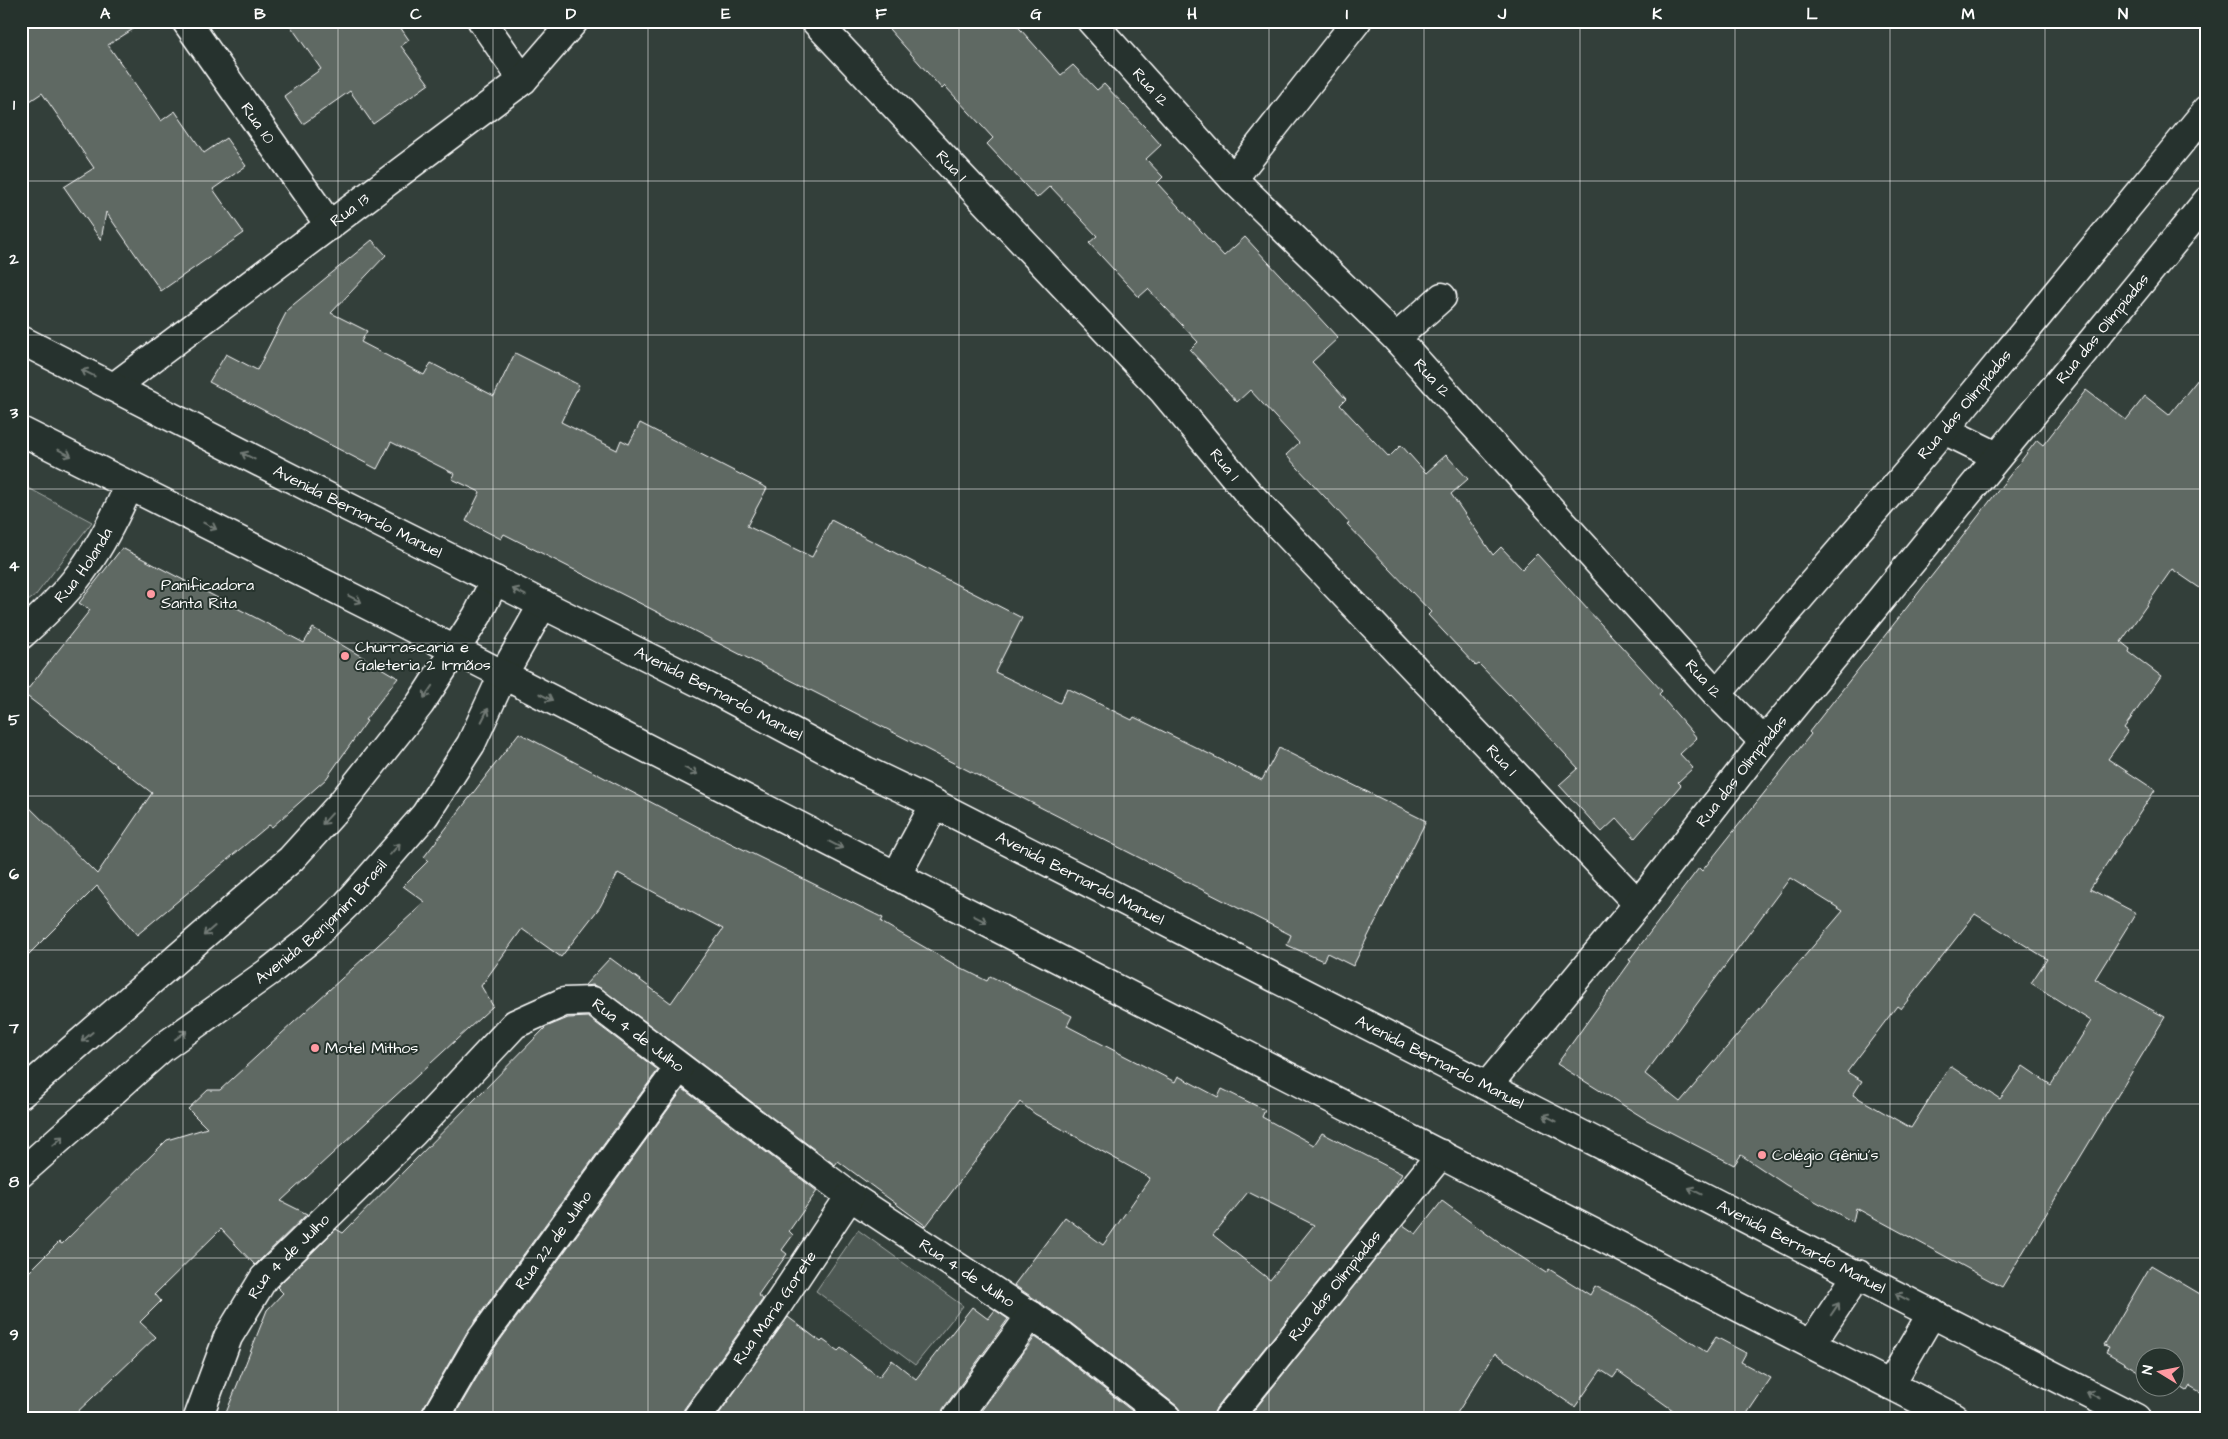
<svg xmlns="http://www.w3.org/2000/svg" width="2228" height="1439" viewBox="0 0 2228 1439" font-family="'Architects Daughter',sans-serif">
  <style>
    .green { fill: #4d5853; stroke: #a6aca9 }
    .building { fill: #5f6964; stroke: #fff; fill-rule: evenodd }
    .lines { fill: none; stroke-linecap: round; stroke-linejoin: round }
    .minor-casing { stroke: #fff; stroke-width: 31 }
    .tertiary-casing { stroke: #fff; stroke-width: 31 }
    .secondary-casing { stroke: #fff; stroke-width: 31 }
    .primary-casing { stroke: #fff; stroke-width: 31 }
    .minor { stroke: #26332d; stroke-width: 28 }
    .tertiary { stroke: #26332d; stroke-width: 28 }
    .secondary { stroke: #26332d; stroke-width: 28 }
    .primary { stroke: #26332d; stroke-width: 28 }
    .oneway { stroke: #727a76 }
    .grid { fill: none; stroke: #fff; stroke-width: 1; stroke-opacity: 0.55 }
    .poi-dot { fill: #ff9aa2; stroke: #26332d; stroke-width: 2 }
    .labels { text-anchor: middle; dominant-baseline: central; stroke-width: 4; stroke-linejoin: round; paint-order: stroke }
    .street-label { font-size: 16px; fill: #fff; stroke: #26332d }
    .poi-label { font-size: 16px; fill: #fff; stroke: #26332d; text-anchor: start }
    .neatline { fill: none; stroke: #fff; stroke-width: 2 }
    .grid-label { font-size: 16px; text-anchor: middle; font-weight: bold; fill: #fff }
  </style>
  <rect width="100%" height="100%" fill="#333f3a"/>
  <filter id="ink" filterUnits="userSpaceOnUse"><feTurbulence type="fractalNoise" baseFrequency=".02" numOctaves="2"/><feDisplacementMap in="SourceGraphic" scale="10" xChannelSelector="R" yChannelSelector="G"/><feConvolveMatrix kernelMatrix="1 2 1 2 8 2 1 2 1" color-interpolation-filters="sRGB"/></filter>
  <g filter="url(#ink)">
    <path class="green" d="M21,484L92,522L35,596L21,606Z
      M858,1230L963,1306L915,1365L816,1291Z"/>
    <path class="building" d="M21,21H146L108,45L161,121L175,111L204,153L226,138L246,166L213,189L244,233L161,291L106,212L101,240L64,187L94,168L42,93L21,107Z
      M287,21H396L409,40L401,46L429,84L373,124L350,91L303,124L284,96L321,69Z
      M882,21H1013L1061,75L1073,65L1097,90L1104,84L1144,126L1161,145L1146,159L1163,177L1157,183L1224,256L1245,237L1338,338L1312,362L1346,399L1340,405L1389,457L1401,445L1426,473L1446,455L1468,479L1451,494L1493,555L1501,547L1522,569L1537,554L1662,691L1659,694L1697,738L1680,754L1693,768L1678,782L1681,785L1635,838L1617,818L1602,832L1559,785L1578,768L1510,694L1509,695L1479,664L1476,666L1428,615L1431,612L1347,524L1349,523L1286,455L1299,443L1250,390L1237,402L1190,350L1198,342L1148,289L1139,297L1089,243L1097,236L1050,186L1037,198L987,144L993,138L945,86L942,89Z
      M372,240L386,255L331,313L367,331L361,342L424,375L431,363L494,396L515,353L579,385L561,422L617,450L621,440L629,444L640,423L767,488L747,526L812,557L831,520L1022,618L995,672L1060,703L1067,688L1132,720L1134,717L1262,780L1279,748L1426,821L1353,966L1327,953L1323,961L1287,945L1291,935L504,534L501,539L466,521L480,492L452,479L455,474L391,442L377,469L209,382L226,354L257,370L288,309Z
      M2207,368V593L2172,569L2121,642L2130,649L2129,652L2161,676L2124,728L2128,731L2108,759L2155,790L2090,889L2136,913L2095,979L2165,1017L2002,1287L1856,1208L1853,1222L1786,1185L1741,1155L1734,1165L1647,1120L1557,1064L1631,961L1629,960L1699,868L1702,871L1811,734L1809,732L1956,545L2037,440L2043,445L2086,390L2126,420L2145,396L2169,415ZM1790,878L1843,911L1680,1102L1645,1074ZM1975,914L2047,959L2031,983L2091,1021L2051,1085L2023,1066L2000,1099L1950,1066L1911,1128L1853,1095L1862,1081L1847,1072L1897,1006L1901,1009Z
      M122,548L304,643L313,628L398,678L365,720L367,721L326,779L272,827L269,825L137,935L97,886L21,962V799L97,874L152,793L24,694L90,610L79,603Z
      M519,733L704,830L883,918L881,922L957,966L987,981L990,976L1072,1016L1067,1026L1175,1082L1178,1076L1218,1097L1222,1089L1265,1110L1262,1117L1314,1145L1322,1133L1402,1174L1389,1194L1216,1408L1213,1418H1182L1181,1412L1177,1406L1072,1324L1014,1285L1065,1217L1103,1245L1150,1178L1035,1114L1020,1102L926,1226L838,1161L835,1165L602,989L593,985L584,986L610,958L671,1003L723,929L618,873L600,907L561,957L522,929L481,986L493,1006L281,1201L307,1214L255,1265L221,1229L155,1294L161,1301L140,1322L156,1337L71,1418H21V1280L59,1242L62,1244L167,1140L207,1128L188,1109L208,1090H220L425,902L403,886L428,861L424,857ZM1248,1192L1314,1225L1270,1280L1213,1235Z
      M588,1017L658,1070L467,1332L422,1410L419,1418H224L267,1310L283,1293L277,1287L336,1229L343,1233L546,1027L568,1018Z
      M683,1089L817,1191L789,1231L793,1235L782,1250L787,1254L758,1295L763,1299L684,1409L682,1418H453L493,1350Z
      M1442,1201L1495,1240L1546,1273L1549,1269L1590,1295L1595,1286L1637,1307L1706,1352L1716,1337L1746,1353L1741,1362L1771,1378L1744,1418H1684L1618,1371L1613,1378L1601,1370L1575,1407L1495,1353L1454,1418H1248L1403,1225L1416,1234Z
      M2151,1265L2207,1298V1396L2190,1386L2187,1391L2176,1384V1356H2146V1371L2143,1374L2106,1352L2109,1347L2104,1345Z
      M972,1307L988,1319L995,1310L1008,1319L943,1409L941,1418H716L788,1317L821,1342L823,1340L838,1351L841,1348L879,1377L892,1360L916,1379Z
      M1035,1337L1053,1349L1141,1418H976Z"/>
    <g class="lines">
      <g class="minor-casing">
        <g id="minor">
          <path id="s1" d="M186,21L330,226"/>
          <path d="M482,21L523,80"/>
          <path id="s2" d="M815,21L1164,392L1249,494L1638,904"/>
          <path id="s3" d="M1091,21L1233,179L1396,338L1717,694L1764,742"/>
          <path d="M1233,179L1357,21"/>
          <path d="M1396,338L1442,297"/>
          <path id="s4" d="M114,387L523,80L574,21"/>
          <path d="M1944,430L1997,456"/>
          <path id="s5" d="M1717,694L1944,430L2207,110"/>
          <path id="s6" d="M1487,1086L1638,904L1764,742L2207,201"/>
          <path id="s7" d="M198,1418L228,1337L264,1278L413,1133L515,1024L564,1002L593,1001L850,1196L1062,1336L1167,1418"/>
          <path id="s8" d="M435,1418L480,1341L679,1068"/>
          <path id="s9" d="M697,1418L773,1312L850,1196"/>
          <path d="M956,1418L1031,1315"/>
          <path id="s10" d="M1228,1418L1441,1154"/>
        </g>
      </g>
      <g class="tertiary-casing">
        <g id="tertiary">
          <path id="s11" d="M21,635C45,614 69,591 87,564C104,540 117,513 129,486"/>
        </g>
      </g>
      <g class="secondary-casing">
        <g id="secondary">
          <path d="M21,1094L291,859L340,805L420,704L477,616L495,580"/>
          <path id="s12" d="M21,1173L162,1048L270,971L313,937L347,904L425,815L471,744L503,675L543,604"/>
        </g>
      </g>
      <g class="primary-casing">
        <g id="primary">
          <path id="s13" d="M21,340L326,496L716,691L866,771L935,804L2136,1418"/>
          <path d="M21,431L379,611L1955,1418"/>
          <path d="M896,876L935,804"/>
          <path d="M1812,1343L1858,1274"/>
          <path d="M1890,1385L1932,1313"/>
        </g>
      </g>
      <use href="#minor" class="minor"/>
      <use href="#tertiary" class="tertiary"/>
      <use href="#secondary" class="secondary"/>
      <use href="#primary" class="primary"/>
    </g>
    <defs><path id="oneway-shaft" d="M-6 0H5M1.5-3L5.5 0L1.5 3" fill="none" stroke-width="1.6" stroke-linecap="round" stroke-linejoin="round" transform="scale(1.25)"/></defs>
    <g class="oneway">
      <use href="#oneway-shaft" transform="translate(88 373) rotate(-153)"/>
      <use href="#oneway-shaft" transform="translate(65 453) rotate(27)"/>
      <use href="#oneway-shaft" transform="translate(248 456) rotate(-153)"/>
      <use href="#oneway-shaft" transform="translate(210 526) rotate(27)"/>
      <use href="#oneway-shaft" transform="translate(519 592) rotate(-153)"/>
      <use href="#oneway-shaft" transform="translate(355 599) rotate(27)"/>
      <use href="#oneway-shaft" transform="translate(428 692) rotate(124)"/>
      <use href="#oneway-shaft" transform="translate(546 697) rotate(27)"/>
      <use href="#oneway-shaft" transform="translate(485 715) rotate(-63)"/>
      <use href="#oneway-shaft" transform="translate(691 771) rotate(27)"/>
      <use href="#oneway-shaft" transform="translate(327 819) rotate(132)"/>
      <use href="#oneway-shaft" transform="translate(836 845) rotate(27)"/>
      <use href="#oneway-shaft" transform="translate(395 849) rotate(-49)"/>
      <use href="#oneway-shaft" transform="translate(980 919) rotate(27)"/>
      <use href="#oneway-shaft" transform="translate(209 931) rotate(139)"/>
      <use href="#oneway-shaft" transform="translate(181 1035) rotate(-36)"/>
      <use href="#oneway-shaft" transform="translate(87 1037) rotate(139)"/>
      <use href="#oneway-shaft" transform="translate(1550 1118) rotate(-153)"/>
      <use href="#oneway-shaft" transform="translate(58 1141) rotate(-41)"/>
      <use href="#oneway-shaft" transform="translate(1695 1191) rotate(-153)"/>
      <use href="#oneway-shaft" transform="translate(1902 1297) rotate(-152)"/>
      <use href="#oneway-shaft" transform="translate(1835 1309) rotate(-56)"/>
      <use href="#oneway-shaft" transform="translate(2093 1395) rotate(-153)"/>
    </g>
  </g>
  <path class="grid" d="M183,21V1418M338,21V1418M493,21V1418M648,21V1418M804,21V1418M959,21V1418M1114,21V1418M1269,21V1418M1424,21V1418M1580,21V1418M1735,21V1418M1890,21V1418M2045,21V1418M21,181H2207M21,335H2207M21,489H2207M21,643H2207M21,796H2207M21,950H2207M21,1104H2207M21,1258H2207"/>
  <g class="poi-dot">
    <circle cx="151" cy="594" r="5"/>
    <circle cx="345" cy="656" r="5"/>
    <circle cx="315" cy="1048" r="5"/>
    <circle cx="1762" cy="1155" r="5"/>
  </g>
  <g class="labels">
    <g class="street-label">
      <text stroke="none"><textPath href="#s3" startOffset="89">Rua 12</textPath></text>
      <text stroke="none"><textPath href="#s1" startOffset="125">Rua 10</textPath></text>
      <text stroke="none"><textPath href="#s2" startOffset="199">Rua 1</textPath></text>
      <text stroke="none"><textPath href="#s4" startOffset="295">Rua 13</textPath></text>
      <text stroke="none"><textPath href="#s6" startOffset="976">Rua das Olímpiadas</textPath></text>
      <text stroke="none"><textPath href="#s3" startOffset="494">Rua 12</textPath></text>
      <text stroke="none"><textPath href="#s5" startOffset="381">Rua das Olimpíadas</textPath></text>
      <text stroke="none"><textPath href="#s2" startOffset="604">Rua 1</textPath></text>
      <text stroke="none"><textPath href="#s13" startOffset="378">Avenida Bernardo Manuel</textPath></text>
      <text stroke="none"><textPath href="#s11" startOffset="94">Rua Holanda</textPath></text>
      <text stroke="none"><textPath href="#s3" startOffset="899">Rua 12</textPath></text>
      <text stroke="none"><textPath href="#s13" startOffset="782">Avenida Bernardo Manuel</textPath></text>
      <text stroke="none"><textPath href="#s2" startOffset="1009">Rua 1</textPath></text>
      <text stroke="none"><textPath href="#s6" startOffset="405">Rua das Olímpiadas</textPath></text>
      <text stroke="none"><textPath href="#s13" startOffset="1188">Avenida Bernardo Manuel</textPath></text>
      <text stroke="none"><textPath href="#s12" startOffset="392">Avenida Benjamim Brasil</textPath></text>
      <text stroke="none"><textPath href="#s7" startOffset="652">Rua 4 de Julho</textPath></text>
      <text stroke="none"><textPath href="#s13" startOffset="1592">Avenida Bernardo Manuel</textPath></text>
      <text stroke="none"><textPath href="#s8" startOffset="214">Rua 22 de Julho</textPath></text>
      <text stroke="none"><textPath href="#s13" startOffset="1998">Avenida Bernardo Manuel</textPath></text>
      <text stroke="none"><textPath href="#s7" startOffset="188">Rua 4 de Julho</textPath></text>
      <text stroke="none"><textPath href="#s7" startOffset="1058">Rua 4 de Julho</textPath></text>
      <text stroke="none"><textPath href="#s10" startOffset="170">Rua das Olímpiadas</textPath></text>
      <text stroke="none"><textPath href="#s9" startOffset="135">Rua Maria Gorete</textPath></text>
    </g>
    <g class="poi-label">
      <text x="161" y="585">Panificadora<tspan x="161" dy="18">Santa Rita</tspan></text>
      <text x="355" y="647">Churrascaria e<tspan x="355" dy="18">Galeteria 2 Irmãos</tspan></text>
      <text x="325" y="1048">Motel Mithos</text>
      <text x="1772" y="1155">Colégio Gêniu's</text>
    </g>
  </g>
  <rect width="2228" height="1439" fill="none" stroke="#26332d" stroke-width="55"/>
  <g transform="translate(2160 1372) rotate(280)"><circle r="24" fill="#26332d" stroke="#7d8581"/>
  <path d="M0-4L9 19L0 12L-9 19Z" fill="#ff9aa2"/>
  <text y="-8" font-size="14" font-weight="bold" text-anchor="middle" fill="#ffffff">N</text>
  </g>
  <rect x="28" y="28" width="2172" height="1384" class="neatline"/>
  <g class="grid-label">
    <text x="105" y="19">A</text>
    <text x="260" y="19">B</text>
    <text x="416" y="19">C</text>
    <text x="571" y="19">D</text>
    <text x="726" y="19">E</text>
    <text x="881" y="19">F</text>
    <text x="1036" y="19">G</text>
    <text x="1192" y="19">H</text>
    <text x="1347" y="19">I</text>
    <text x="1502" y="19">J</text>
    <text x="1657" y="19">K</text>
    <text x="1812" y="19">L</text>
    <text x="1968" y="19">M</text>
    <text x="2123" y="19">N</text>
    <text x="14" y="110">1</text>
    <text x="14" y="264">2</text>
    <text x="14" y="418">3</text>
    <text x="14" y="571">4</text>
    <text x="14" y="725">5</text>
    <text x="14" y="879">6</text>
    <text x="14" y="1033">7</text>
    <text x="14" y="1187">8</text>
    <text x="14" y="1340">9</text>
  </g>
</svg>
